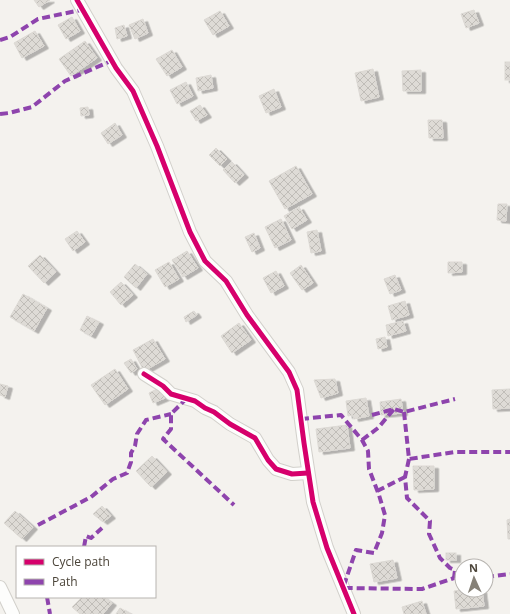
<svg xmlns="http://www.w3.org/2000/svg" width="510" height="614" font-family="'Open Sans',sans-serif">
<defs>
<pattern id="building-cross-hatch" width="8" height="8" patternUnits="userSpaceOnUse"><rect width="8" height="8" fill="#dedbd6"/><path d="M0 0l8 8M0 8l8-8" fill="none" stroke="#c0bdb8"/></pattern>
<filter id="shadow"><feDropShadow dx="4.5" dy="2.5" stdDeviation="0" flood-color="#0004"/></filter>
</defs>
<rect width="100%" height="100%" fill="#f4f2ee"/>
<g fill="url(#building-cross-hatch)" stroke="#dcd9d4" filter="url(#shadow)">
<polygon points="34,0 50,0 39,7"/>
<polygon points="474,10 479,23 466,28 461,14"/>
<polygon points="220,11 229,26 213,35 204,20"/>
<polygon points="72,17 80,31 66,39 58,25"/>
<polygon points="143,19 148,33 135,39 129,25"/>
<polygon points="124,25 127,36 117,39 115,28"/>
<polygon points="35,31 44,46 22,58 14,43"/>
<polygon points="85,41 97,58 71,76 59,59"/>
<polygon points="172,50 182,67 167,76 156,59"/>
<rect x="505" y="62" width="5" height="18"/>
<polygon points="373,69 379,97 361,101 355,73"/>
<polygon points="421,70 421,91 403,91 402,71"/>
<polygon points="211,75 213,88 198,91 196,78"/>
<polygon points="186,82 193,96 177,104 170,90"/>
<polygon points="274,89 281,107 266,113 259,96"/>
<polygon points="200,105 207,115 196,121 190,111"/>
<polygon points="88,107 89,115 81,116 80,108"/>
<polygon points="428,120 442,120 443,138 429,138"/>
<polygon points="115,123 122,135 108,144 101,133"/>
<polygon points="216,148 227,159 220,166 209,155"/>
<polygon points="232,162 244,175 235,183 223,170"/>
<polygon points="296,166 312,194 285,209 269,181"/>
<polygon points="498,204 507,204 506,221 497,220"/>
<polygon points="299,207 307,220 292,229 284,216"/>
<polygon points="281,219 291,240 275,248 265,227"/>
<polygon points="317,230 321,251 311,253 307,232"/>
<polygon points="77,231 85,242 73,251 65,239"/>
<polygon points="254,233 260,248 252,252 245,237"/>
<polygon points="187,251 198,268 183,277 172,260"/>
<polygon points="40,255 56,272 44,283 28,266"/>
<polygon points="169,262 179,279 165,287 155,270"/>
<polygon points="448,262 462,262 462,272 448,273"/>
<polygon points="135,264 147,274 136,288 124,277"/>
<polygon points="301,265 313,283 302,290 290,273"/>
<polygon points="276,271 284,286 271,293 263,278"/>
<polygon points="395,275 401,290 390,294 384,279"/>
<polygon points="121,282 133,295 121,305 110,292"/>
<polygon points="23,294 47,308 34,331 10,317"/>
<polygon points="405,301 409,315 392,320 388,306"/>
<polygon points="194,311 197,315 186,322 184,317"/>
<polygon points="87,316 99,322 91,336 80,330"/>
<polygon points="403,321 406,331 388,336 386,325"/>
<polygon points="239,323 251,340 232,353 221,336"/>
<polygon points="385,337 387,347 378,349 376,339"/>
<polygon points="153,339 165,359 144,371 133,350"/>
<polygon points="131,359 137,369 131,373 124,363"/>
<polygon points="115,369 128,389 105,405 91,385"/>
<polygon points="335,379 338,393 321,398 314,380"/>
<polygon points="0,384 8,386 5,397 0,395"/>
<polygon points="161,387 165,398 153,403 149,393"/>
<polygon points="510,389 510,408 493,409 492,390"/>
<polygon points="366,398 369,416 354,419 353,415 348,416 346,401"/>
<polygon points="401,399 403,413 381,415 380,402"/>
<polygon points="347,425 350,448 319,452 316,429"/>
<polygon points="152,456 167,472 151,487 136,471"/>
<polygon points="413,466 434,466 434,489 414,490"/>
<polygon points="102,506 111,516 103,522 93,514"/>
<polygon points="15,511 33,527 22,539 4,523"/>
<polygon points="510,519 510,539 508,539 507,520"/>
<rect x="446" y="553" width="10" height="7"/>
<polygon points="393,560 397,578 374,582 370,564"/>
<polygon points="462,590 482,590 484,606 456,609 454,591"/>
<polygon points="82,597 103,597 112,603 103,614 80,614 72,607"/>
<polygon points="422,601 426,614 404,614 402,607"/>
<polygon points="120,608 131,614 116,614"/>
</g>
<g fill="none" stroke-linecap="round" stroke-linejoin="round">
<g stroke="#d2d0cb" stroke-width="14">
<g id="minor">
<polyline points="77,0 116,68 133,91 157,146 190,232 205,261 226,281 247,315 289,372 297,390 304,443 313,502 327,548 354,614"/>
<polyline points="144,374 163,386 171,394 195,401 205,408 214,412 230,424 255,438 268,460 276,469 292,474 308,473"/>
<polyline points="0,587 13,614"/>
</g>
</g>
<use href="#minor" stroke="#fdfdfc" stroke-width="12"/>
<g stroke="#8e44ad" stroke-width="4" stroke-dasharray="8 4" stroke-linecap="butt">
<polyline points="0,40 10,37 38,19 81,10"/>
<polyline points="0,114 9,113 32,107 65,81 111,61"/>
<polyline points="187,398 171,414 171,429 163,439 234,505"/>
<polyline points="404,412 409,459 455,452 510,452"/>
<polyline points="372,415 394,409 404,412 455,399"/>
<polyline points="301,419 341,415 362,440 368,451 369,469 379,495 385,515 382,533 374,553 356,550 343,588 422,589 454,578"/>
<polyline points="362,440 378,428 394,409"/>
<polyline points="409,459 405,477 407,498 430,521 429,534 440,558 450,568 455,570 454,578 459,580 462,580"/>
<polyline points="377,491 405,477"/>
<polyline points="38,525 91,497 113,479 127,473 131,462 131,453 135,446 137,434 146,420 171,414"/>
<polyline points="84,547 86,536 91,538 102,528"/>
<polyline points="486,577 510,574"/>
<polyline points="47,597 50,614"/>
</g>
<g stroke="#fff" stroke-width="8">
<g id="cycleway">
<polyline points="77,0 116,68 133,91 157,146 190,232 205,261 226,281 247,315 289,372 297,390 304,443 313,502 327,548 354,614"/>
<polyline points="144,374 163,386 171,394 195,401 205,408 214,412 230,424 255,438 268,460 276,469 292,474 308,473"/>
</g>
</g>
<use href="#cycleway" stroke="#d6006c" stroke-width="5"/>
</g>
<rect x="16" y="546" width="140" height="52" fill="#ffffff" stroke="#b7b4b0"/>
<rect x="24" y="559" width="20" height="6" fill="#d6006c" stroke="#b7b4b0"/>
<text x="52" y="566" font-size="12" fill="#4b4439">Cycle path</text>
<rect x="24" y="579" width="20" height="6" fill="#8e44ad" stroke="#b7b4b0"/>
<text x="52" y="586" font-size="12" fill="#4b4439">Path</text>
<g transform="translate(474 578) rotate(357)"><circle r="19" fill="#ffffff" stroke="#b7b4b0"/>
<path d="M0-3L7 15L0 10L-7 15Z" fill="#868178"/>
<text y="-6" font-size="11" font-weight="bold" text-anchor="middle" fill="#4b4439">N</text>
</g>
</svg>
